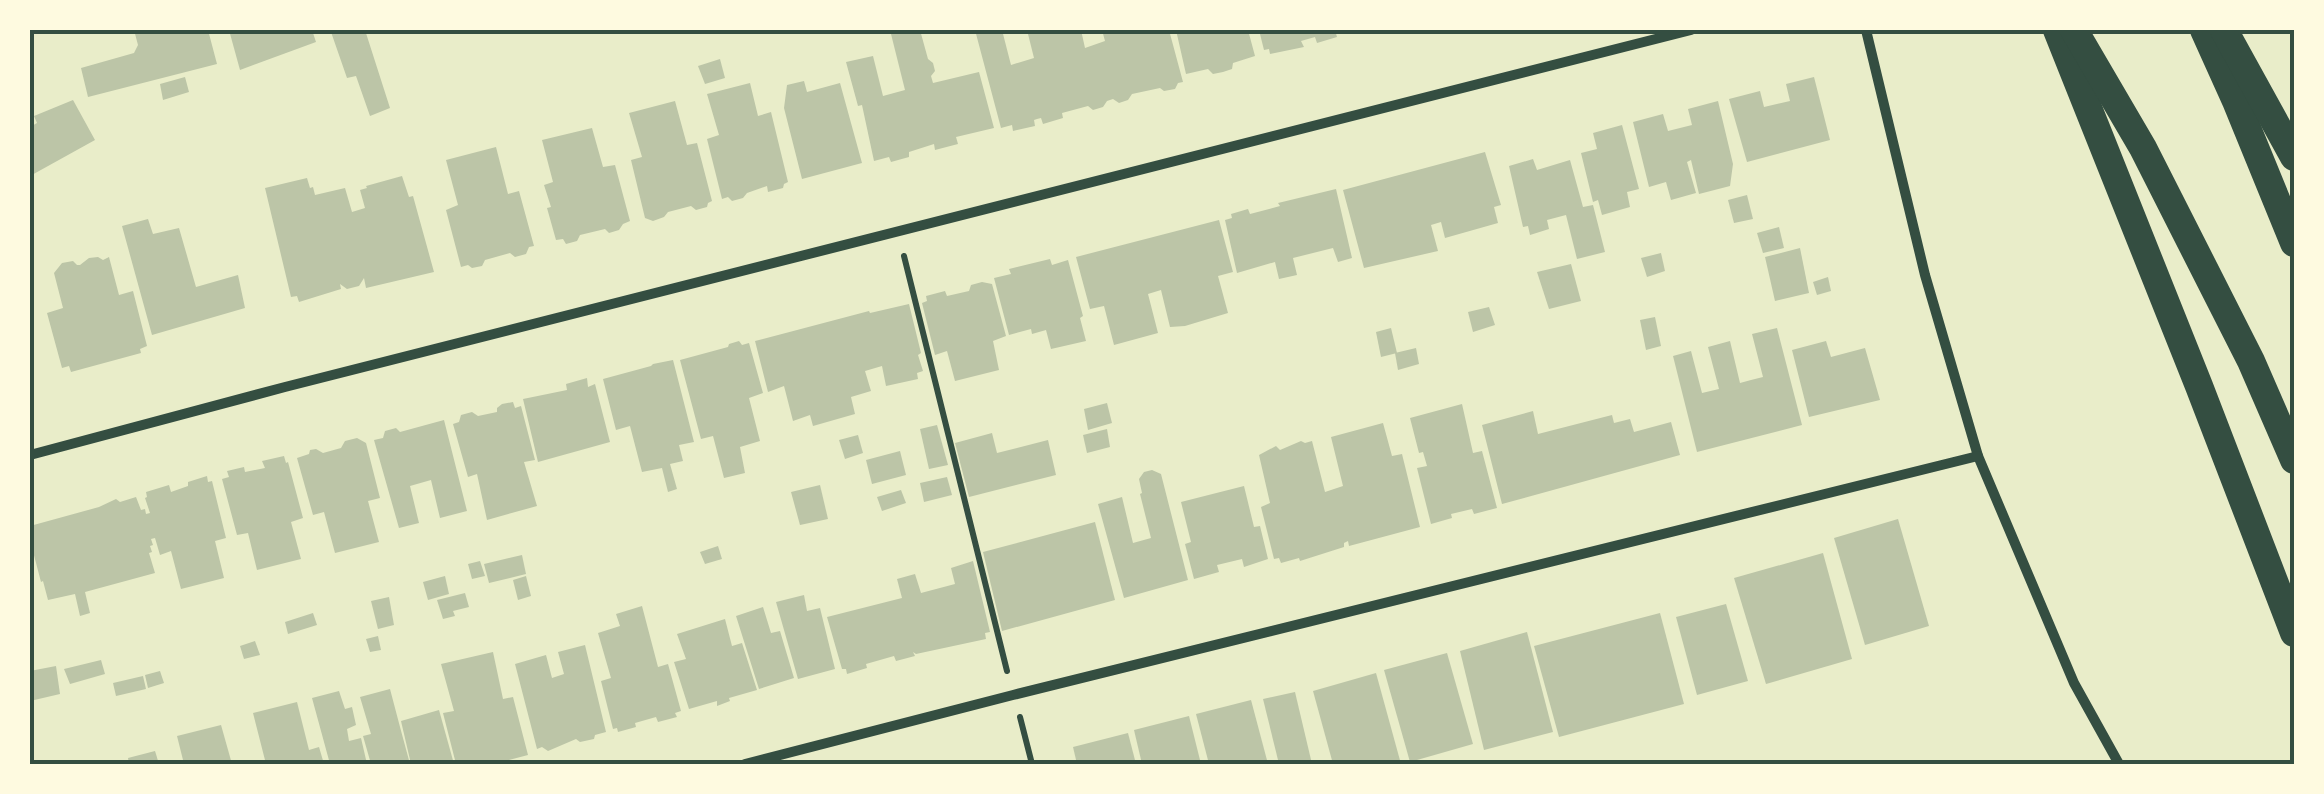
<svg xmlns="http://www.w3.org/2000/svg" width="2324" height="794" font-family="'Times New Roman',serif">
<rect width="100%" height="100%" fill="#e9edc9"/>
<g fill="#bcc5a7">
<polygon points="134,30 208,30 217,64 88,97 81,68 134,53 138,45"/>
<polygon points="229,30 312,30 316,42 240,70"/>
<polygon points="337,30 365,30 390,108 370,116 356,76 347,78 331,32"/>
<polygon points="890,30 920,30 928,59 933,63 935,71 931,76 933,83 979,72 994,128 956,137 958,144 935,150 934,144 909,152 909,157 891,162 889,157 874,161 862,105 858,106 846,62 873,56 883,96 905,90"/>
<polygon points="975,30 1002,30 1011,65 1034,58 1027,30 1081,30 1085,48 1105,41 1102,30 1169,30 1183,82 1178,83 1175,89 1164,91 1160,88 1132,94 1128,100 1119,103 1113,99 1107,101 1103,107 1093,110 1088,106 1062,113 1063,118 1043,124 1041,118 1037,119 1034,120 1035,126 1013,131 1012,125 1001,128"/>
<polygon points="1176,30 1248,30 1255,56 1233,63 1232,69 1223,72 1213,74 1208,69 1186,74"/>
<polygon points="1259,30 1335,30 1337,37 1317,43 1315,37 1301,41 1304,47 1270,54 1269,49 1264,50"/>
<polygon points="720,59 725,78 705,84 698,66"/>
<polygon points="185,77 189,92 163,100 160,84"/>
<polygon points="1814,77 1830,140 1747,162 1729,99 1760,91 1764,107 1790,101 1786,84"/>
<polygon points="804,81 807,92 840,83 862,163 802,179 784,108 787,85"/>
<polygon points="750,83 758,116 771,112 788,182 784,184 783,188 768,192 767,186 747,193 743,198 732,201 728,197 722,199 707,139 719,135 707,94"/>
<polygon points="73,100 95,140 30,176 30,127 37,123 34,116"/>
<polygon points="675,101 687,145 697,143 712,201 708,203 707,207 696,210 691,206 668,212 664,217 653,221 645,218 631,160 642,157 629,113"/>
<polygon points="1718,101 1733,164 1730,186 1699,194 1691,160 1687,162 1696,193 1671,200 1666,182 1649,187 1633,122 1663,114 1668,131 1692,125 1688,109"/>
<polygon points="1622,125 1639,189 1627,192 1630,207 1602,215 1598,200 1593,202 1581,153 1597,149 1593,133"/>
<polygon points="592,128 603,167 615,165 630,221 623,224 619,230 609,233 605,229 580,235 577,241 566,244 563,239 556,240 547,208 551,207 544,185 553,182 542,140"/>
<polygon points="496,147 508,194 519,191 534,246 529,247 526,254 515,257 510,253 485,260 482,266 472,268 468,265 461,267 446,210 458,205 446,160"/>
<polygon points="1485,152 1501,205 1494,207 1498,223 1445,238 1441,222 1431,225 1438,251 1364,268 1343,190"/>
<polygon points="1533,159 1537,170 1570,160 1583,207 1593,205 1605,252 1577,259 1566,215 1547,220 1549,229 1530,235 1528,226 1523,227 1509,166"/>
<polygon points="402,176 409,197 413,196 434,272 366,288 364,278 359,286 347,289 340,284 341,289 299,302 297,296 291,297 265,188 307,178 310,188 313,187 315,195 345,188 352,212 365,208 360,190 367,188 366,186"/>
<polygon points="1336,189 1352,258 1338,262 1333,248 1293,258 1297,275 1279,279 1275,262 1237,273 1225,220 1232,218 1231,214 1248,209 1250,214 1280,206 1278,203"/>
<polygon points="1747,195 1753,219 1734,223 1728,200"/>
<polygon points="148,219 153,234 179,228 196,287 238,275 245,308 152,335 122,226"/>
<polygon points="1219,220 1233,272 1218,276 1228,313 1185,326 1170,327 1161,290 1148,294 1158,333 1114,345 1104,306 1090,309 1076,257"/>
<polygon points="1779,227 1784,248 1763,253 1757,233"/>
<polygon points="1800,248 1809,293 1775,301 1765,257"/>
<polygon points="1661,253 1665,271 1647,277 1641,258"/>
<polygon points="98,257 103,260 109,257 119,295 133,291 147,346 140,349 141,353 71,372 69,366 62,368 47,313 63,308 54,273 62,263 73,261 77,265 80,265 89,258"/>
<polygon points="1050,259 1052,265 1068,260 1083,316 1080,318 1086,341 1051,349 1046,330 1032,334 1031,329 1009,335 994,278 1011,274 1009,269"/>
<polygon points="1571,264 1581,301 1549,309 1537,272"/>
<polygon points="1828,277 1831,291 1817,295 1813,282"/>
<polygon points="982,282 992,284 1006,336 993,341 999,370 955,381 947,351 935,355 922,303 927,301 926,296 945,291 947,296 969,291 971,285"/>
<polygon points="909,304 921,353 918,355 923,371 917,373 918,379 886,386 882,366 865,371 871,391 851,397 855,414 813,426 810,415 793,421 784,386 768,392 755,341 869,311 870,313"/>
<polygon points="1489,307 1495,325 1473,332 1468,312"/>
<polygon points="1655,317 1661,346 1646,350 1640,320"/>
<polygon points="1391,328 1397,353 1381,357 1376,332"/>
<polygon points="1777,328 1802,425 1697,452 1673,356 1691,351 1702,393 1719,389 1708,347 1730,341 1740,383 1751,380 1763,377 1752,334"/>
<polygon points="739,341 742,345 749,343 763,393 749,398 760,441 740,447 745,473 724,478 713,436 701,439 680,360 728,347 729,344"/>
<polygon points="1826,341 1831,357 1865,348 1880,400 1809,417 1792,350"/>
<polygon points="1416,348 1419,364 1398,370 1395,353"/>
<polygon points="673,360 694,442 679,445 683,461 670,464 677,489 668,492 662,468 642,472 630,426 616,430 603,379 651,366 653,364"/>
<polygon points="587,378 588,387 595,384 610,442 538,462 523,399 567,390 566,384"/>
<polygon points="513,402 515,408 521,406 535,460 524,462 537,506 487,520 477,474 468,477 453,424 459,422 461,415 472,412 478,416 497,412 497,408 502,404"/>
<polygon points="1107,403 1112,423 1088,430 1084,409"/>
<polygon points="1462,404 1473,453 1482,451 1497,508 1474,514 1472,509 1451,514 1452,518 1431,524 1417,468 1427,466 1423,452 1419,453 1410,418"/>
<polygon points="1533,411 1538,434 1612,415 1614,423 1630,419 1634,432 1671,422 1680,455 1502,504 1482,425"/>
<polygon points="444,420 467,511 440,518 431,480 410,486 419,523 399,528 374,440 383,438 385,431 396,428 400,432"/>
<polygon points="1383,423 1392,456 1402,454 1420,527 1349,546 1348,541 1344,543 1344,547 1300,561 1299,558 1281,563 1279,558 1274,559 1261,507 1270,503 1259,455 1276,446 1280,450 1301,441 1305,443 1312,441 1325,492 1343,486 1331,437"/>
<polygon points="937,425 948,465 929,469 920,429"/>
<polygon points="1107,429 1110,447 1087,453 1083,435"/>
<polygon points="992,433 997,453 1048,440 1056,475 969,497 955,443"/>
<polygon points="858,435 863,453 845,459 839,440"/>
<polygon points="357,438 366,443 380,498 368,501 379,542 335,553 324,512 313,515 297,458 309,454 310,450 316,449 323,453 341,448 345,441"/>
<polygon points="900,451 906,475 872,484 866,460"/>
<polygon points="284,456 286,463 288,462 303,518 291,522 301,559 257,570 248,533 237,535 222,479 229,477 227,471 244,467 245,472 265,468 262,461"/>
<polygon points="1152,470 1161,474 1188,580 1124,598 1098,504 1122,497 1133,543 1151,538 1140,494 1142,493 1139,479 1144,472"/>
<polygon points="207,476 208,482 212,481 226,538 215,541 224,578 181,589 171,551 160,555 155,538 151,539 153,545 150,546 152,552 149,553 155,573 85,592 90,613 80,616 75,594 48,600 43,581 41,582 30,540 30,526 99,507 116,499 120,502 136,497 141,510 145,509 146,514 150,513 145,498 147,497 146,492 169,485 171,492 188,486 188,482"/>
<polygon points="947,477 952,495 924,502 920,483"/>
<polygon points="820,485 828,519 800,525 791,492"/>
<polygon points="1244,486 1254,527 1260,526 1268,559 1244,567 1242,559 1217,565 1219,572 1194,579 1185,544 1191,542 1181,502"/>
<polygon points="901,490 906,503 882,511 877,497"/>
<polygon points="1898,519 1929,626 1865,645 1834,538"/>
<polygon points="1095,522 1115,600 1002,631 983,552"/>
<polygon points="718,546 722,559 705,564 700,552"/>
<polygon points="1823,553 1852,659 1766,684 1734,578"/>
<polygon points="522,555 526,574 489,583 484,564"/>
<polygon points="480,561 485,576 472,579 468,564"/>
<polygon points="973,561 990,632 985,633 986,639 916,654 913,652 915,656 896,661 894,656 866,664 867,668 847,674 846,669 842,669 827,617 902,598 897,579 915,574 921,593 955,584 951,568"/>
<polygon points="445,576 449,594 428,600 423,582"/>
<polygon points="526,576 531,596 518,600 513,580"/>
<polygon points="465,593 469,607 453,611 455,616 443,619 437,600"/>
<polygon points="804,595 807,611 820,608 835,669 798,679 776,602"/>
<polygon points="389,597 394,625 378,629 371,601"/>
<polygon points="1726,604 1748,681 1697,695 1676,617"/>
<polygon points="642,606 658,667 668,664 681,711 675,713 677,717 658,722 656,717 635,723 636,727 618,732 617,728 613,729 601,681 611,678 598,633 620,626 616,614"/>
<polygon points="763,607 771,633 780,631 794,678 759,689 736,616"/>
<polygon points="313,613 317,625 288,634 285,622"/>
<polygon points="1660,613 1684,704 1559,737 1534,646"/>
<polygon points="725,619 732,646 742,643 757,690 729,698 730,701 717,706 717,701 689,709 674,662 686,659 677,634"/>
<polygon points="1527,632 1553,732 1484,750 1460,651"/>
<polygon points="378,636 381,650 370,652 366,639"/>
<polygon points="255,641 260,655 244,659 240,646"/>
<polygon points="585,645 606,732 595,735 594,739 580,742 576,739 548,751 542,747 537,749 515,664 546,655 552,678 564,674 558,652"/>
<polygon points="493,652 503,699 513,697 528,755 493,764 456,764 443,713 454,711 441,664"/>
<polygon points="1447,653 1473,744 1410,762 1384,670"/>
<polygon points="101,660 105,674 70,684 64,669"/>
<polygon points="56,666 60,694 30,701 30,671"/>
<polygon points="160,671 164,683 148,688 145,675"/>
<polygon points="1376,673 1401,764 1333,764 1313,691"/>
<polygon points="143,676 146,689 116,696 113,683"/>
<polygon points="390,689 400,727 410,764 371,764 363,736 371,734 360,697"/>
<polygon points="339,691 345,709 352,707 356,725 347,729 349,741 361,738 367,764 330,764 312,698"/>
<polygon points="1295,692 1312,764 1279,764 1263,699"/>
<polygon points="1251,700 1268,764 1209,764 1196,714"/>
<polygon points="297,702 309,750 319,747 324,764 266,764 253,713"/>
<polygon points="439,710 454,764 411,764 401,721"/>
<polygon points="1189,716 1201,764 1142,764 1134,730"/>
<polygon points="221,725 232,764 184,764 177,736"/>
<polygon points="1128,733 1136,764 1077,764 1073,747"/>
<polygon points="155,751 159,764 129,764 128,758"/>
</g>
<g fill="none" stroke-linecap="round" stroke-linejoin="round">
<g stroke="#344e41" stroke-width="6">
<polyline points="904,256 1007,671"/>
<polyline points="1020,717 1032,764"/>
</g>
<g stroke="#344e41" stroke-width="10">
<polyline points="1866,30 1925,275 1978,456 2074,683 2119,764"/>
<polyline points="30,455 285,387 1691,30"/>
<polyline points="745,764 1013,695 1978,456"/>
</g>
<g stroke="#344e41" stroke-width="28">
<polyline points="2057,30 2199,386 2294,633"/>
<polyline points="2074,30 2143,148 2251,361 2294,460"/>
<polyline points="2204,30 2236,101 2294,243"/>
<polyline points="2224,30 2294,157"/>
</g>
</g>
<rect width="2324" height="794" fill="none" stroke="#fefae0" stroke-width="65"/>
<rect x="32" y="32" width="2260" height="730" fill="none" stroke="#344e41" stroke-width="4"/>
</svg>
